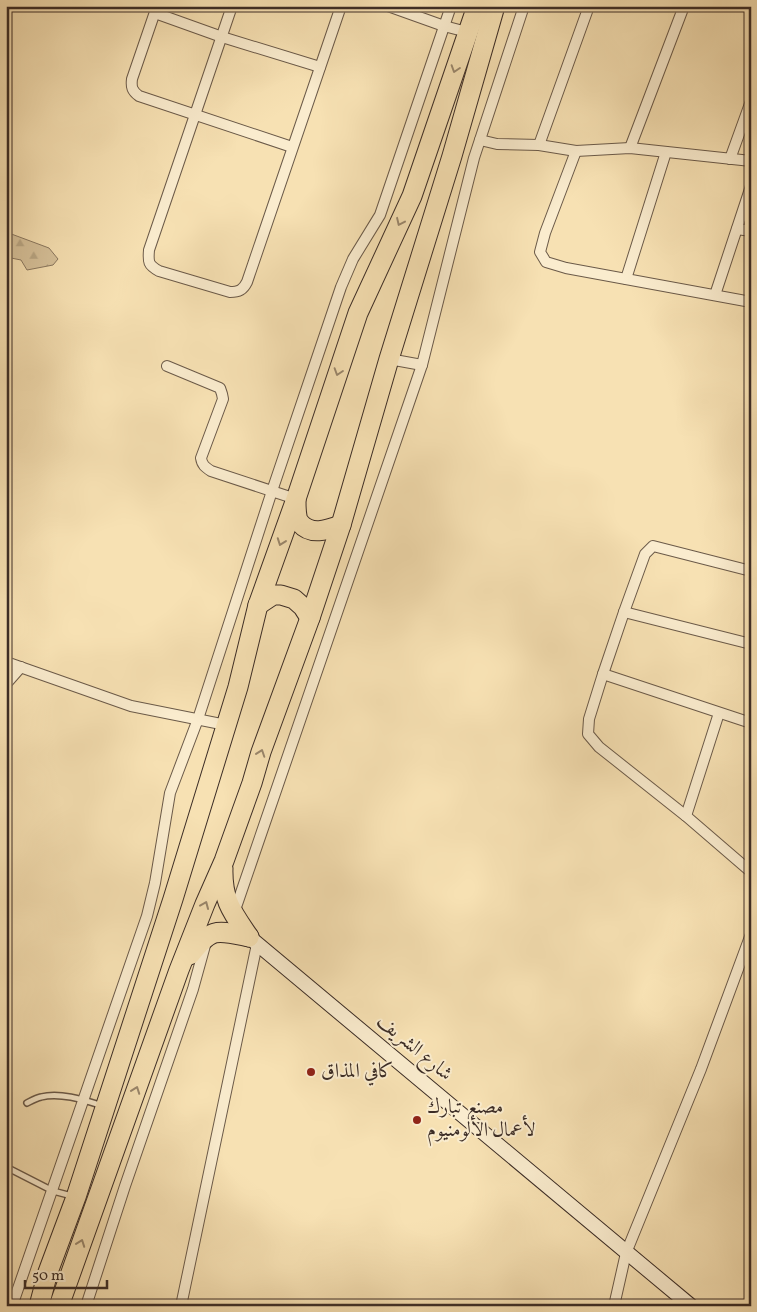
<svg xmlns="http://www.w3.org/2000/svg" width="757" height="1312" font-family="Vollkorn,Amiri,serif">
<defs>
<pattern id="forest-firs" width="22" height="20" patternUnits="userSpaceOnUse" patternTransform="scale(1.25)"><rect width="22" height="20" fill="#d7c29b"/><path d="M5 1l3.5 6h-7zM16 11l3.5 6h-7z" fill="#b9a785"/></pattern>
</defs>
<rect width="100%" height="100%" fill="#f7e1b3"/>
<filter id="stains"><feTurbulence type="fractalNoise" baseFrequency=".004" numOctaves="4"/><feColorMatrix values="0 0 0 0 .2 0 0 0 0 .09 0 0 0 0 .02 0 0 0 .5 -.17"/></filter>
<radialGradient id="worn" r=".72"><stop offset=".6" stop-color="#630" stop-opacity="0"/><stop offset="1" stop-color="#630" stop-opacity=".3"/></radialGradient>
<polygon fill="url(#forest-firs)" stroke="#8a7860" points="6,232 49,248 58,259 53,265 27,270 21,260 6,257"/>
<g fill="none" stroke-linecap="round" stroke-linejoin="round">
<g stroke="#6b5a49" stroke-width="8">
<g id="lane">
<path d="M27,1103C31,1101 36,1098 41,1097C60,1092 84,1100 103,1106"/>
<polyline points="6,1167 53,1191 72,1196"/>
</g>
</g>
<g stroke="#6b5a49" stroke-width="12">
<g id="street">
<path d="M157,6L132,79C131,87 132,91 139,96L292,147"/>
<path d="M232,6L149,250C148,262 148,265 159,271L230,292C239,292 243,290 247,282L341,6"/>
<polyline points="388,6 444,26 467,32"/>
<polyline points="155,13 222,37 320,67"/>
<polyline points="480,140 497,144 539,145 576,151 630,148 751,161"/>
<polyline points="539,145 589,6"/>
<polyline points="630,148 684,6"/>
<polyline points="576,151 545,233 540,252 546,262 566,268 751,302"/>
<polyline points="730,159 751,101"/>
<polyline points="737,229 751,231"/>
<polyline points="626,279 666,152"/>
<polyline points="715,295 751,186"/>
<polyline points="389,359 422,365"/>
<path d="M167,366L220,388L222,394L223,399L201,458C202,465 205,467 211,471L296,499"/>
<polyline points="751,571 653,546 645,554 624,612 603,674 589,719 588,734 599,747 686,816 751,872"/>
<polyline points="624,612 751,644"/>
<polyline points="6,662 131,706 226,725"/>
<polyline points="603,674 751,723"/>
<polyline points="6,684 21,667"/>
<polyline points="686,816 719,713"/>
<polyline points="234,913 422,365 474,158 524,6"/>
<polyline points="12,1306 147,916 155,883 170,793 198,719 272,491 341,287 353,259 380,215 451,6"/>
<polyline points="86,1306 125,1186 193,989 206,942"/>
<polyline points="181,1306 257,944"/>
<polyline points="614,1306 626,1253 701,1069 751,934"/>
</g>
</g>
<g stroke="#3c2d26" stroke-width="16">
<polyline id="secondary" points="249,937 691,1306"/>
</g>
<g stroke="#3c2d26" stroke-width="21">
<g id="highway">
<path d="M296,500C296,505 296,511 297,516C297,519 298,520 300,523C311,536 327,530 341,525"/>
<polyline points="258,605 273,595 281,595 294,599 303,607 310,618"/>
<path d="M223,868C222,900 232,912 249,937"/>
<path d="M190,955C212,927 216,930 249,937"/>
<polyline points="39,1306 48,1272 76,1197 173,899 238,687 258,605 296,499 358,313 412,196 477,6"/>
<polyline points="59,1306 179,970 205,904 224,861 252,783 261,752 310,618 341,525 389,359 452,156 495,6"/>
</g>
</g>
<use href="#lane" stroke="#faecce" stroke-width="5"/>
<use href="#street" stroke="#faecce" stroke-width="10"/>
<use href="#secondary" stroke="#faecce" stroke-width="14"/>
<use href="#highway" stroke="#f7e1b3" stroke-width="19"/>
</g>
<defs><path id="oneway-chevron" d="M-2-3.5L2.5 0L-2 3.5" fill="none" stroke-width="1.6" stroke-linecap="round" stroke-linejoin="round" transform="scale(1.25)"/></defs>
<g stroke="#9a876c">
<use href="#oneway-chevron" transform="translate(455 69) rotate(108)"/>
<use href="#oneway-chevron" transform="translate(400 222) rotate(115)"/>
<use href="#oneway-chevron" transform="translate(338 372) rotate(108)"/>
<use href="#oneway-chevron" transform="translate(281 542) rotate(110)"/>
<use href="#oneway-chevron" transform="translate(261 753) rotate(-71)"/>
<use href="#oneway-chevron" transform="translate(205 905) rotate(-67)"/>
<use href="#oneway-chevron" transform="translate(136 1090) rotate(-70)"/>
<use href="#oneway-chevron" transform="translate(81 1243) rotate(-70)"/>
</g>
<g fill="#8f2418" stroke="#faecce" stroke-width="2">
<circle cx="311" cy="1072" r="5"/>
<circle cx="417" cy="1120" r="5"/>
</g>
<g text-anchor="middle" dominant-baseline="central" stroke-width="4" stroke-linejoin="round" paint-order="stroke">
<g font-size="20" fill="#3c2d26" stroke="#faecce">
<text transform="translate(414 1048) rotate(40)">شارع الشريف</text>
</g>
<g font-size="20" fill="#3c2d26" stroke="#faecce" text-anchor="start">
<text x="321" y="1072">كافي المذاق</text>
<text x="427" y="1108">مصنع تبارك<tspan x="427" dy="23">لأعمال الألومنيوم</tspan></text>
</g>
</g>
<rect width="757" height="1312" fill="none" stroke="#f7e1b3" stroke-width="25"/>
<rect x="8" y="8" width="742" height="1297" fill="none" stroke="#3c2d26" stroke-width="2.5"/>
<rect x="12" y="12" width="732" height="1287" fill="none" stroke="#3c2d26"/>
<path d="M25 1280v8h82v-8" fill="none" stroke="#3c2d26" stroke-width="2.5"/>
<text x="32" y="1280" font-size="15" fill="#3c2d26" stroke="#faecce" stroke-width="4" paint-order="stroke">50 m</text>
<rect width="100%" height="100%" filter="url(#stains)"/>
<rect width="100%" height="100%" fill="url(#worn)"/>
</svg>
